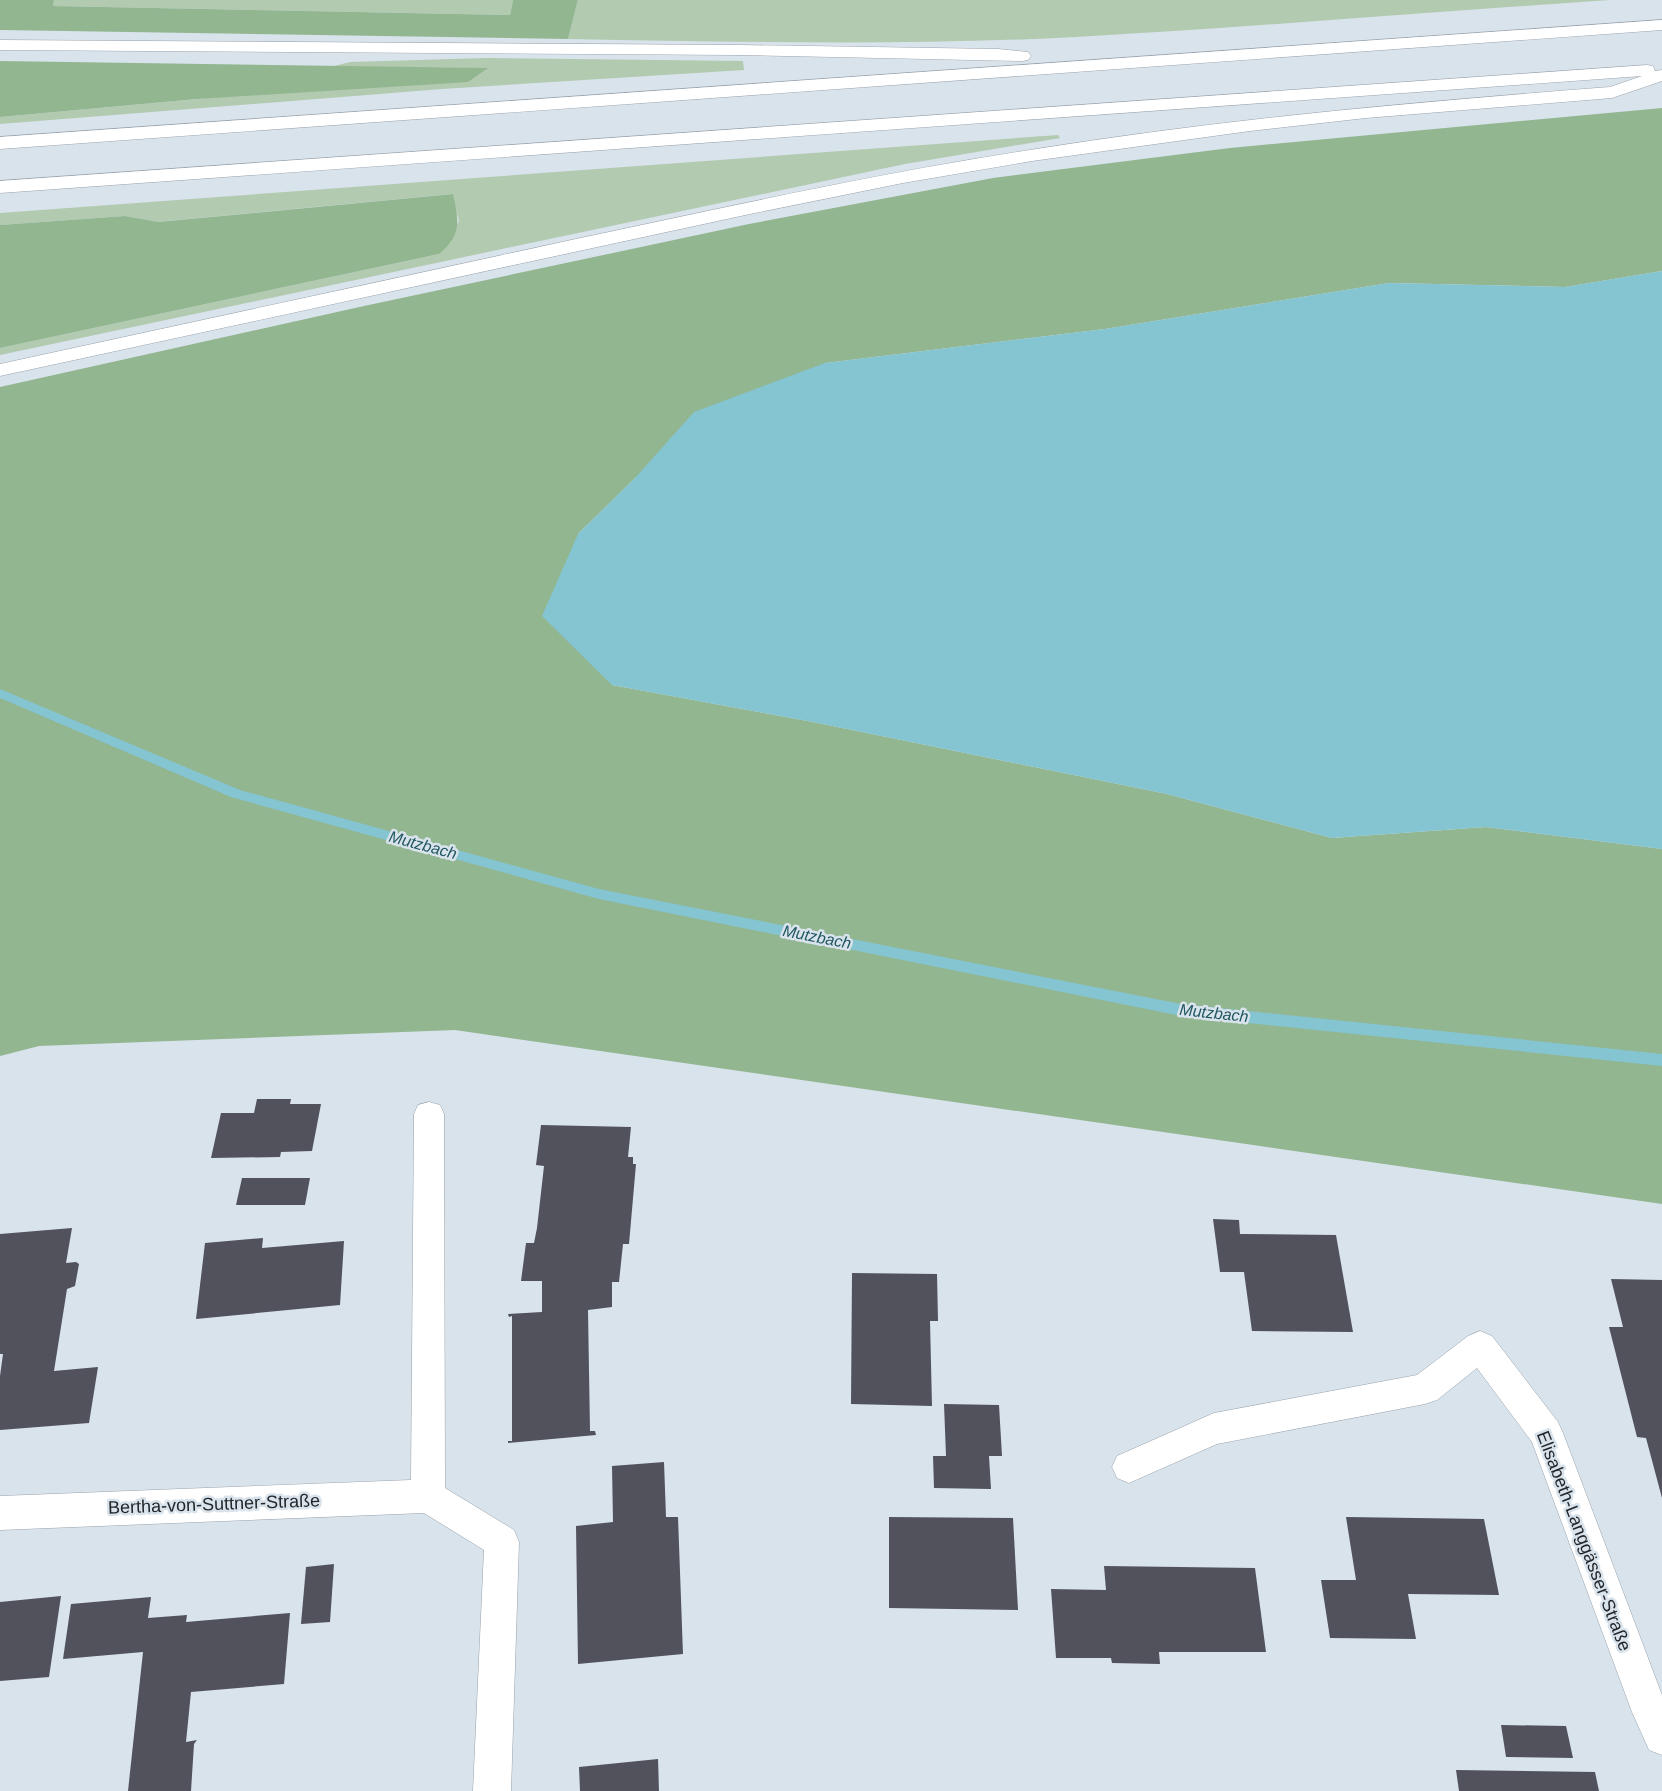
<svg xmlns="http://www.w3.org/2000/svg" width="1662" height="1791" font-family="Arial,sans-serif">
<rect width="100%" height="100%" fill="#d9e3ec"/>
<g fill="#b2cab0">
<polygon points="54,0 513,0 510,15 53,6"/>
<path d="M578,0H1610C1432,12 1254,27 1076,37C907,46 737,42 568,39Z"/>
<polygon points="487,58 743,61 744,70 442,89 0,124 0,117 197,99 487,68 330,67 350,62"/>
<polygon points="1058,135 1060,138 905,164 0,355 0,348 439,254 459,221 452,194 157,222 125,216 0,225 0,213"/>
</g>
<g fill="#92b690">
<polygon points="0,0 54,0 53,6 510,15 513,0 578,0 568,39 0,30"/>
<polygon points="0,61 488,68 468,82 197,99 0,117"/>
<polygon points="1662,108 1662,271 1565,287 1389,283 1105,329 825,363 635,478 578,534 612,685 813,722 1167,794 1332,838 1486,827 1662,849 1662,1204 455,1030 39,1046 0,1056 0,387 364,306 749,224 993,178 1230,148"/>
<path d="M453,194C459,221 462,235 439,254L0,348V225L125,216L158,222Z"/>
</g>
<polygon fill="#85c4d1" points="1662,271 1662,849 1486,827 1332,838 1167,794 813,722 612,685 542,616 578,534 635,478 694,412 825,363 1105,329 1389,283 1565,287"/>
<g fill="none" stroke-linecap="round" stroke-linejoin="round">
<polygon fill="#85c4d1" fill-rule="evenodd" points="0,689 240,790 599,889 1181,1004 1662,1054 1662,1066 1181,1016 599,899 231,797 0,698"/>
</g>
<g fill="#51525c">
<polygon points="257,1099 291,1099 290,1104 321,1104 312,1151 281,1152 280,1157 211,1158 221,1113 254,1113"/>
<polygon points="541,1125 631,1127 628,1157 633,1157 633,1164 636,1164 629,1244 623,1244 619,1282 612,1282 612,1307 588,1310 590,1431 595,1431 596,1435 508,1443 508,1441 512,1441 512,1316 509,1317 508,1314 542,1312 542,1281 521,1281 526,1243 534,1243 537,1228 544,1166 536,1165"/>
<polygon points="242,1178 310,1178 305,1205 236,1205"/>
<polygon points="1213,1219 1239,1220 1240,1234 1336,1235 1353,1332 1252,1331 1244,1272 1220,1272"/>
<polygon points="72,1228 66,1263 76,1262 79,1264 75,1286 67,1289 54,1371 98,1367 89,1423 0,1430 0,1376 3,1354 0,1354 0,1234"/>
<polygon points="263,1238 262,1248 344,1241 340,1305 196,1319 205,1243"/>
<polygon points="852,1273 937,1274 938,1321 930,1321 932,1406 851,1404"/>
<polygon points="1611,1279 1662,1280 1662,1498 1646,1438 1637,1437 1609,1327 1623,1327"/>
<polygon points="944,1404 999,1405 1002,1456 989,1456 991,1489 934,1488 933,1456 946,1456"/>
<polygon points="664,1462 666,1517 678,1517 683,1654 578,1664 576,1526 613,1522 612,1466"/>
<polygon points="889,1517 1013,1518 1018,1610 889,1608"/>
<polygon points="1346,1517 1484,1519 1499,1595 1408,1594 1416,1639 1330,1638 1321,1580 1356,1580"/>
<polygon points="334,1564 330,1622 301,1624 306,1567"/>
<polygon points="1104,1566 1255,1568 1266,1652 1159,1652 1160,1664 1112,1663 1111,1658 1056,1658 1051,1589 1106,1590"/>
<polygon points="61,1596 49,1677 0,1681 0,1602"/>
<polygon points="151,1597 148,1618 187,1615 186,1622 290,1613 284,1684 191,1692 186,1742 197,1740 194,1744 191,1791 128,1791 143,1652 63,1659 71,1604"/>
<polygon points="1501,1725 1566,1726 1573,1758 1506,1757"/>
<polygon points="658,1759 659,1791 580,1791 579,1767"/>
<polygon points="1456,1770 1595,1772 1599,1791 1459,1791"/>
</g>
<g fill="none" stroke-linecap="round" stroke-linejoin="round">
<g stroke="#99a2aa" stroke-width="1">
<g id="street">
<polygon points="429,1102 440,1105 444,1114 445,1488 514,1530 519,1542 511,1791 473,1791 484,1550 424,1513 0,1530 0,1496 411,1480 414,1114 418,1105"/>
<polygon points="1480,1331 1492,1336 1558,1422 1563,1433 1662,1695 1662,1755 1649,1750 1632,1712 1532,1442 1477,1368 1437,1400 1425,1404 1217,1444 1129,1483 1117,1478 1112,1467 1117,1456 1214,1413 1417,1375 1468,1336"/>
</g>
</g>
<g stroke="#99a2aa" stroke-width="1">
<g id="highway">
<polygon points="1662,20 1662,30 0,149 0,137"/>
<polygon points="0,40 739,45 998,49 1028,52 1031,56 1028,60 1022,61 739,55 0,50"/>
<path d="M1647,65L1653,66L1655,71L1662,70V81L1612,98L1366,118L1250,131L1032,161L903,183L750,214L0,376V364C187,323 375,283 562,242C718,209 873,174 1030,150C1223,119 1415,102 1610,87L1642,76L0,193V181Z"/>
</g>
</g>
<use href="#street" fill="#fff" fill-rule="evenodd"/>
<use href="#highway" fill="#fff" fill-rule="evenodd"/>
</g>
<g text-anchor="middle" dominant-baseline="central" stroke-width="5" stroke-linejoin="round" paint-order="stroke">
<g font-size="16" font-style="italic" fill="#215761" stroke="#d9e3ec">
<text transform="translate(423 845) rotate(15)">Mutzbach</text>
<text transform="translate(817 937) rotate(11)">Mutzbach</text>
<text transform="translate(1214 1013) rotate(6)">Mutzbach</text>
</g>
<g font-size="18" fill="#23272a" stroke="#d9e3ec">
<text transform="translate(214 1504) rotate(-2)">Bertha-von-Suttner-Straße</text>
<text transform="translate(1584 1541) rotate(69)">Elisabeth-Langgässer-Straße</text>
</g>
</g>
</svg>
